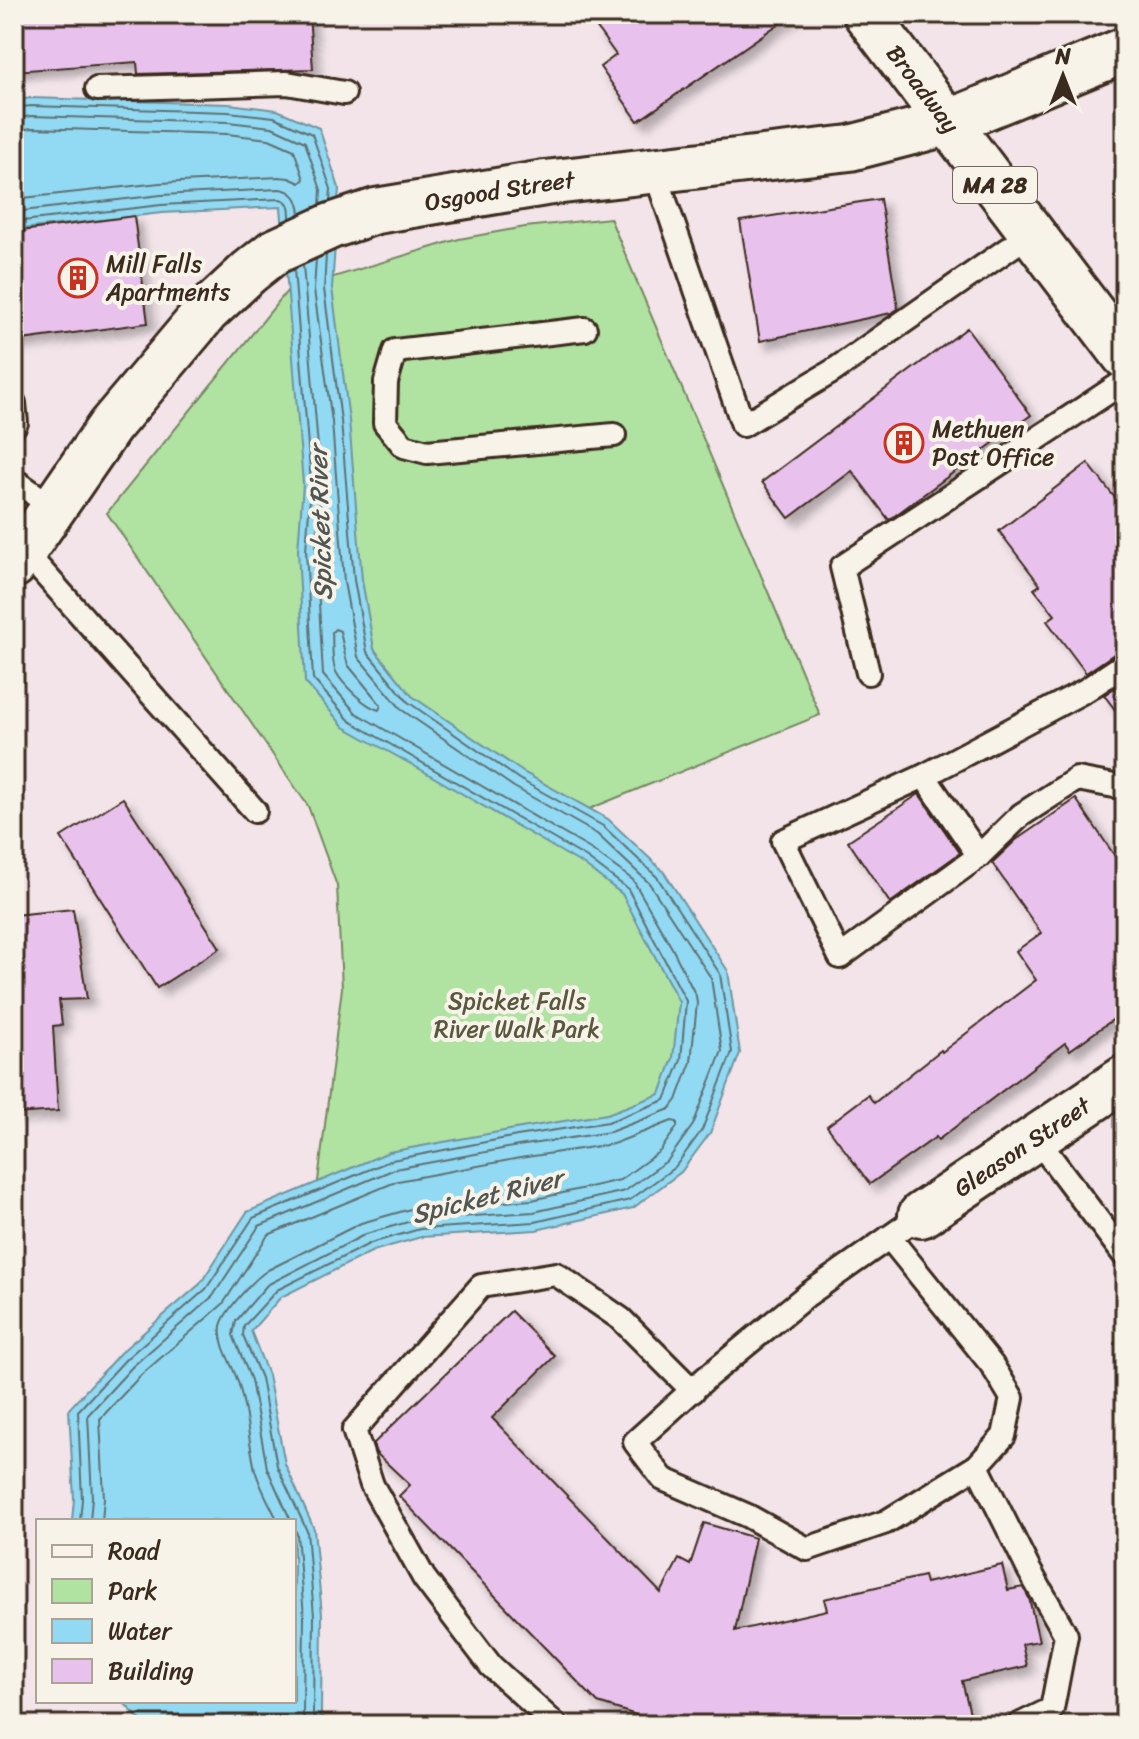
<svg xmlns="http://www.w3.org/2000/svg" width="1139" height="1739" font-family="Sriracha,sans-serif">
<defs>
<filter id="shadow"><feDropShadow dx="7" dy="7" stdDeviation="4" flood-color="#0004"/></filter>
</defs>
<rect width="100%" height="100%" fill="#f2e4e9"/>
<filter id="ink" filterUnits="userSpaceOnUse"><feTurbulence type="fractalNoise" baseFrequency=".0125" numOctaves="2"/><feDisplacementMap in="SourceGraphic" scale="16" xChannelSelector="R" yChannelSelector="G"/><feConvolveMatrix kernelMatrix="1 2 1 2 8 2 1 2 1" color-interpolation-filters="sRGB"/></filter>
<g filter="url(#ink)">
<polygon fill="#b0e2a2" stroke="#768660" stroke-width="2" points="610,218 820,715 567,818 704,975 680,1135 316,1197 342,988 337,886 308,806 107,513 287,291 459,239 525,227"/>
<polygon fill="#92daf3" stroke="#6f949e" stroke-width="2" points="30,98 229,104 277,110 319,128 339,188 332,288 349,420 362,580 374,649 412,696 523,772 608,819 663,871 728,971 740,1053 710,1133 681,1172 633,1208 536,1230 421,1237 373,1251 281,1297 251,1331 268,1375 285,1464 314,1529 322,1615 321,1714 324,1725 145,1725 122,1701 294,1701 294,1521 72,1521 74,1499 69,1409 120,1353 200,1284 247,1212 389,1152 515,1129 607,1114 660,1094 673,1058 679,1002 622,894 584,865 418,768 344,727 305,682 298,550 303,484 281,207 162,213 14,230 14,101"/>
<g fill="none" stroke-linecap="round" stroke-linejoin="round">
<g stroke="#5e7073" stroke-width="2">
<polyline points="14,108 31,106 228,112 274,117 312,134 331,189 330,201"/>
<polyline points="14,119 31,116 228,122 272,127 305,142 321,190 320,205"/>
<polyline points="14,131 32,128 227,134 269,139 294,150 304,179 300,183 289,178 279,177 160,183 14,199"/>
<path d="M14,212L161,195L280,189C294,191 299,200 300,214"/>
<path d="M14,222L161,205L280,199C290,201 290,209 290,218"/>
<path d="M335,629L340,631L345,655L348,665L381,705L379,710C366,707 343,685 336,672C331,662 333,644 332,632Z"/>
<polyline points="80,1521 82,1499 78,1411 126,1359 206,1289 253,1218 392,1160 517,1136 608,1122 665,1100 681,1060 686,1001 628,889 587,858 350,721 313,679 306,550 311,484 294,269"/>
<polyline points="90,1521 92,1498 88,1415 133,1366 213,1296 259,1226 395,1169 518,1146 610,1132 670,1109 677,1100 691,1062 697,1003 696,996 672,948 633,880 592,850 356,713 323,675 316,550 321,484 303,265"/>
<path d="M102,1521L104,1498L100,1419L141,1375L223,1304L268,1235L398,1181L520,1158L613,1144L672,1121L677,1122V1127L660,1151L620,1180L532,1200L414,1208L361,1223L268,1270C255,1278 224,1311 221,1326C218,1346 234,1366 239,1385C247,1412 249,1442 255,1470C260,1487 270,1505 278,1521"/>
<polyline points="291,1521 267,1468 251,1380 233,1335 236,1321 267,1285 366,1234 415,1220 534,1212 625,1191 668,1160 693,1125 722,1051 711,978 649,883 597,834 514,787 402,710 358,657 344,582 332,422 314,290 316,259"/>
<polyline points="294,1528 297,1534 304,1616 303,1713 305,1725"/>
<polyline points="316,1725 313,1714 314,1616 307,1531 277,1466 261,1378 243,1335 244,1326 277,1290 371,1243 420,1229 535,1222 630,1200 675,1167 702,1130 732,1052 720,974 657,877 603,826 519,779 408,702 367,652 354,580 341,421 324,289 326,255"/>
</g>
</g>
<g fill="#e8c2ec" stroke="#3b2a1e" stroke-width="2" filter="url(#shadow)">
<polygon points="14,14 309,14 313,69 138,74 137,62 14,71"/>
<polygon points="615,14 793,14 638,121 600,67 616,55 596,27"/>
<polygon points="880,199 898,309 891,313 760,341 740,221"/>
<polygon points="134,216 148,323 14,341 14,232"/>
<polygon points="967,328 1031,415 889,520 852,471 789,518 762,482"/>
<polygon points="1088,463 1125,511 1125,650 1117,652 1086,673 1047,621 1055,615 1034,589 1040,585 999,531"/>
<polygon points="1125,681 1125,723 1104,695"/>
<polygon points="919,794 960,853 890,903 848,841"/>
<polygon points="123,798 220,948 157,988 61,837"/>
<polygon points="1076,799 1125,871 1125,1011 1070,1050 1065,1043 938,1140 936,1137 870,1184 827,1126 868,1095 874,1103 941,1050 942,1052 1036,980 1016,951 1041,933 992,863 1016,840"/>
<polygon points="73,909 87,999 59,1000 62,1025 53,1026 58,1111 14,1114 14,915"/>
<polygon points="511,1311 555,1356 492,1418 661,1593 679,1559 690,1565 704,1523 755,1538 735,1631 827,1610 824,1599 924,1576 926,1583 1002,1565 1008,1590 1023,1587 1029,1598 1039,1641 1022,1644 1027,1666 962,1681 973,1725 668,1725 598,1703 399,1496 410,1485 376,1453 373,1444"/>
</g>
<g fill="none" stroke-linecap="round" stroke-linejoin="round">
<g stroke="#3b2a1e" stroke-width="28">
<g id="service">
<polyline points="97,89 287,83 344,93"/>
<polyline points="654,169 743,425 833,371 1031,233"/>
<polyline points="585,329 395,351 386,382 385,423 404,446 427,452 614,435"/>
<polyline points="14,403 16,423 14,426"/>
<polyline points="14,480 54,508"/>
<polyline points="24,551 255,811"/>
<polyline points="1125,664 1086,690 924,776 783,841 840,957 979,856 1021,815 1077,779 1125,788"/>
<polyline points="868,673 842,567 1125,381"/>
<polyline points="924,776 979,856"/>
<polyline points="1036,1138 1125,1256"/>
<polyline points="889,1237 992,1365 1012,1398 1004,1436 977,1466 886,1522 807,1549 748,1516 663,1479 635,1442 707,1377 807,1295 921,1215"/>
<polyline points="977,1466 1029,1570 1066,1635 1052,1709 1019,1725"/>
<polyline points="556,1725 491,1666 424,1578 372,1485 354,1430 481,1286 556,1274 621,1319 693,1391"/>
</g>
</g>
<g stroke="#3b2a1e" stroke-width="50">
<g id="minor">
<path id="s1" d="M921,1215L1125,1078"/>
</g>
</g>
<g stroke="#3b2a1e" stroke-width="50">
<g id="secondary">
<path id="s2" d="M14,565L110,426L206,312L249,272L274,252L331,226L376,211L545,183L850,148L947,123L1125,50"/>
</g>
</g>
<g stroke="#3b2a1e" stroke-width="50">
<g id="primary">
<path id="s3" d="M866,14L1125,356"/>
</g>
</g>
<use href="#service" stroke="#f7f3e8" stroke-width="22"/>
<use href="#minor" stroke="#f7f3e8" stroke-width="44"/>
<use href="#secondary" stroke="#f7f3e8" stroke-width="44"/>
<use href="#primary" stroke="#f7f3e8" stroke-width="44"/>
</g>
</g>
<defs>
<g id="building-ring" transform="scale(2)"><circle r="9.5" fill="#f7f3e8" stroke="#c8321e" stroke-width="1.5"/><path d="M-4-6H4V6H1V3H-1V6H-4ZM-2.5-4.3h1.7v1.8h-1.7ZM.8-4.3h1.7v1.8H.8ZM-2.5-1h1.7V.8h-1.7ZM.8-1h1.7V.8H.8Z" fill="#c8321e"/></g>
</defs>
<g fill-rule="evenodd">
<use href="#building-ring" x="78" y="278"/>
<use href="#building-ring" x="904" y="443"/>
</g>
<g text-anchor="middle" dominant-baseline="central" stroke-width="8" stroke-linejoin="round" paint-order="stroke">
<rect fill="#f7f3e8" stroke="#73665b" stroke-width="2" x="953" y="167" width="84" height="36" rx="6"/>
<g font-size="22" font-weight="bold" fill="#3b2a1e">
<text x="995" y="185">MA 28</text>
</g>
<g font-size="24" fill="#3b2a1e" stroke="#f7f3e8">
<text stroke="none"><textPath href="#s3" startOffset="94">Broadway</textPath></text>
<text stroke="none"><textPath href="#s2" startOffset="644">Osgood Street</textPath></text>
<text stroke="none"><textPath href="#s1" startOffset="122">Gleason Street</textPath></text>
</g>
<g font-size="24" fill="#3b2a1e" stroke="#f7f3e8" text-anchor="start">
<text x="106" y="264">Mill Falls<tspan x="106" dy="28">Apartments</tspan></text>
<text x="932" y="429">Methuen<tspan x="932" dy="28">Post Office</tspan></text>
</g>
<g font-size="24" fill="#58583f" stroke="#f7f3e8">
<text x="517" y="1001">Spicket Falls<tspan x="517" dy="28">River Walk Park</tspan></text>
</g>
<g font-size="26" font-style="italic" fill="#515653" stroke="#f7f3e8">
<text transform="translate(320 523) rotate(-92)">Spicket River</text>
<text transform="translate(487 1196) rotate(-14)">Spicket River</text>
</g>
</g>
<rect width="1139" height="1739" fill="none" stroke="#f7f3e8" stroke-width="48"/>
<rect x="24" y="24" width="1091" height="1691" fill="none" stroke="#3b2a1e" stroke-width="3" filter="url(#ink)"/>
<rect x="36" y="1519" width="260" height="184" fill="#f7f3e8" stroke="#aca397" stroke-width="2"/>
<rect x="52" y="1545" width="40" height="12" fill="#f7f3e8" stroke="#aca397" stroke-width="2"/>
<text x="108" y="1559" font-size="24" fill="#3b2a1e">Road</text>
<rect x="52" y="1579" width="40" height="24" fill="#b0e2a2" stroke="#aca397" stroke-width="2"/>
<text x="108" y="1599" font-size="24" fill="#3b2a1e">Park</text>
<rect x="52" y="1619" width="40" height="24" fill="#92daf3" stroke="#aca397" stroke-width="2"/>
<text x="108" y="1639" font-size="24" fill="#3b2a1e">Water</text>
<rect x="52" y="1659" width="40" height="24" fill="#e8c2ec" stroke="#aca397" stroke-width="2"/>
<text x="108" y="1679" font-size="24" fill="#3b2a1e">Building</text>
<g transform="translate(1063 76)" stroke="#f7f3e8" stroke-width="6" paint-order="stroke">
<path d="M0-6L14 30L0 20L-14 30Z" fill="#3b2a1e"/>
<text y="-12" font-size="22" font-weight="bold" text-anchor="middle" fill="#3b2a1e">N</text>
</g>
</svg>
